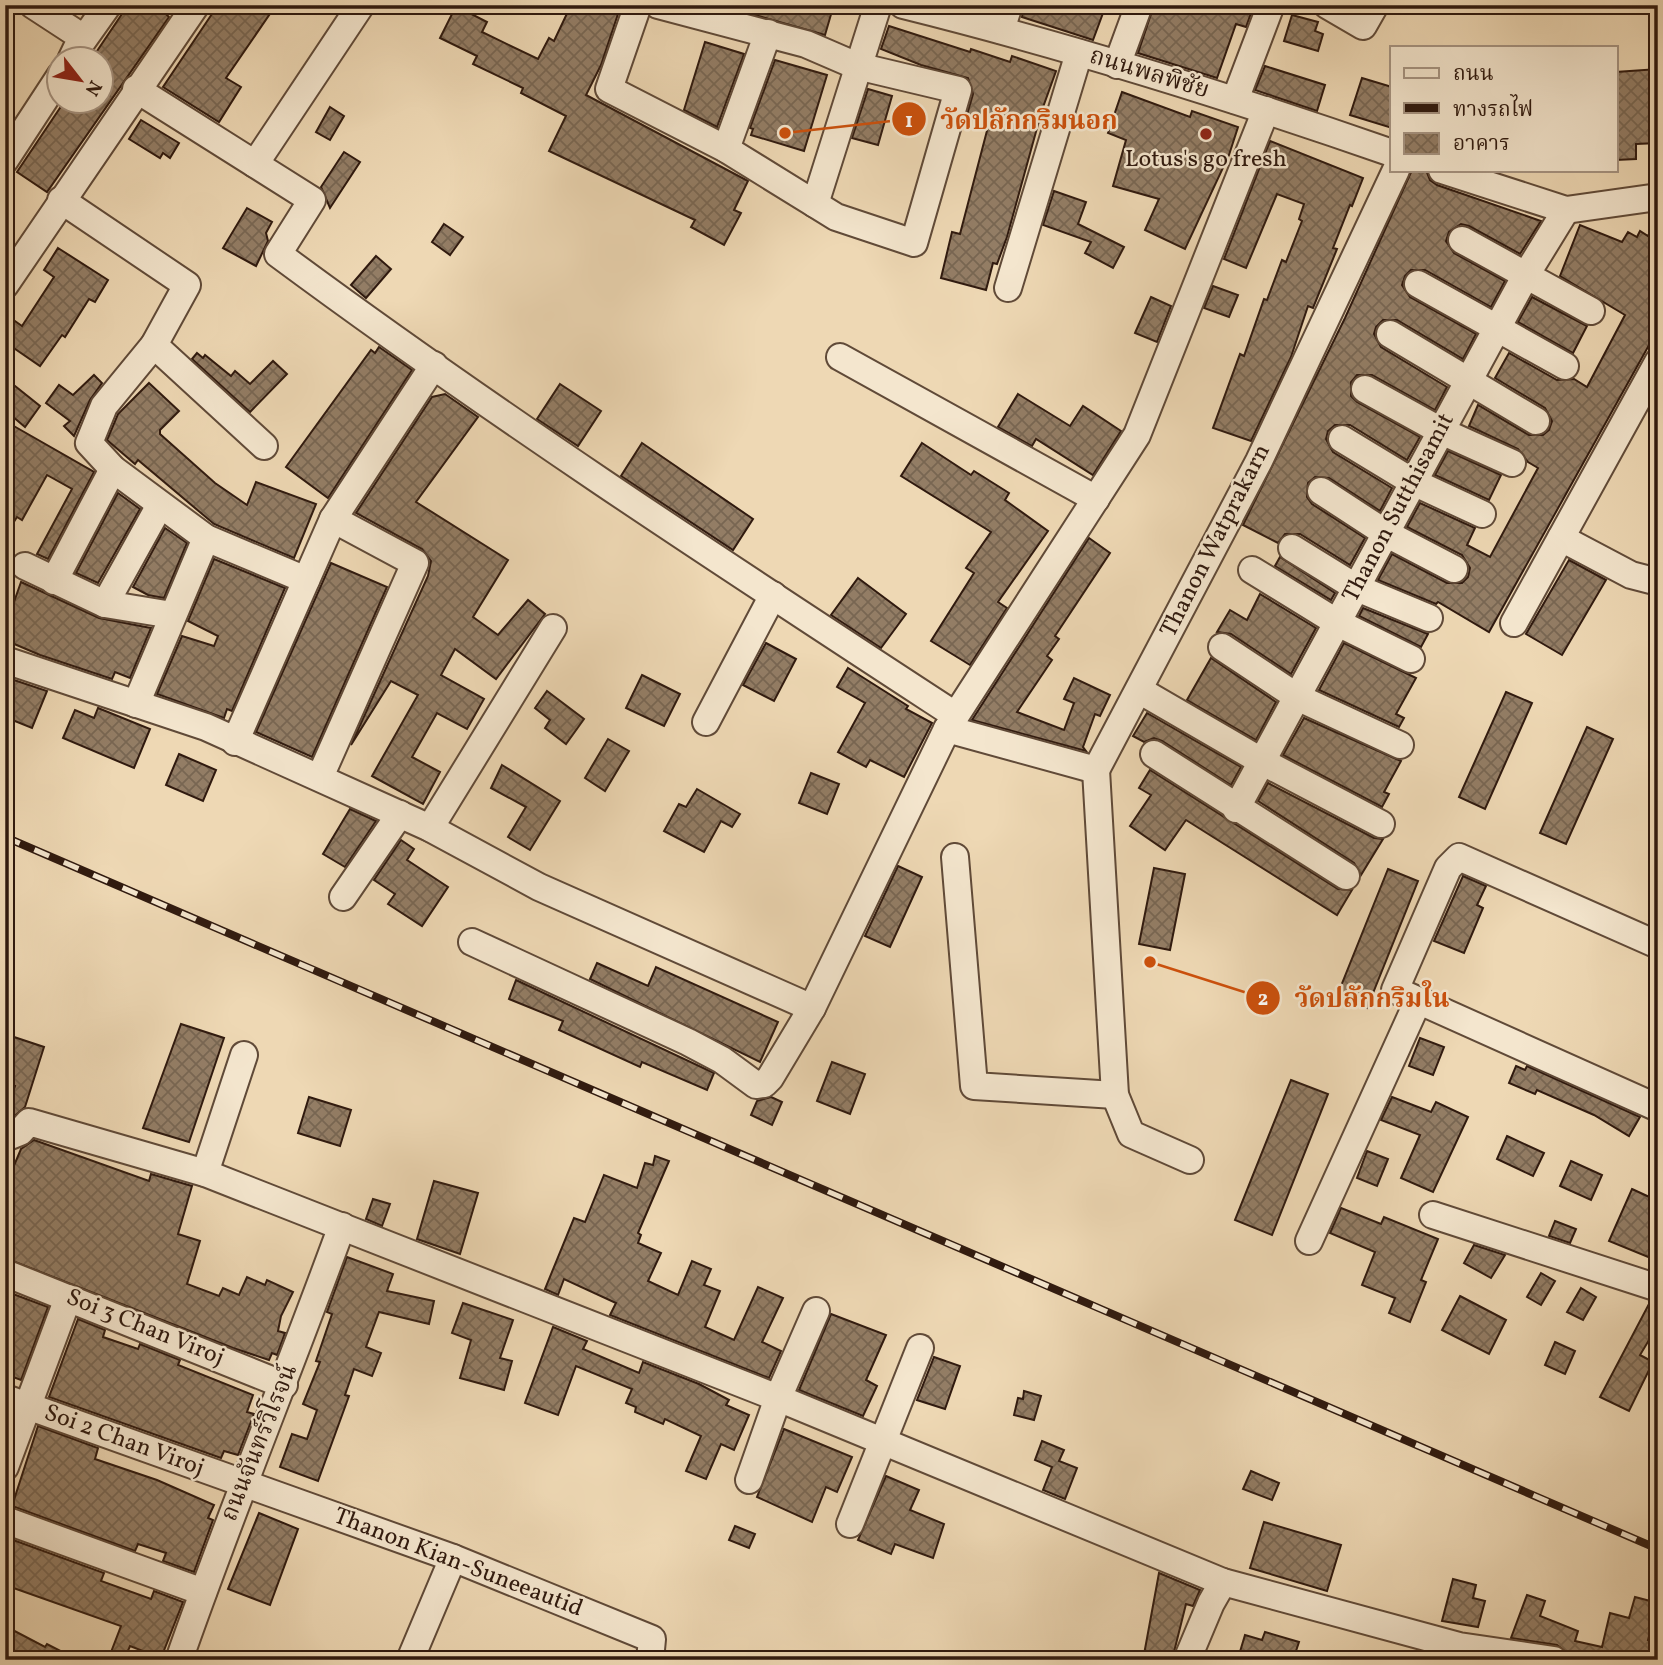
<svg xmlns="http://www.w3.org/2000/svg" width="1663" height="1665" font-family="Vollkorn,'Noto Serif Thai',serif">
<defs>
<pattern id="building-cross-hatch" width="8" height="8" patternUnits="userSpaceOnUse" patternTransform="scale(1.75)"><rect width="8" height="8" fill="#937d65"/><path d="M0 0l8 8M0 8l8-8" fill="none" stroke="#786652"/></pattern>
</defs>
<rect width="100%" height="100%" fill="#eed8b4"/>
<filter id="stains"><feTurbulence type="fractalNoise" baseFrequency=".00286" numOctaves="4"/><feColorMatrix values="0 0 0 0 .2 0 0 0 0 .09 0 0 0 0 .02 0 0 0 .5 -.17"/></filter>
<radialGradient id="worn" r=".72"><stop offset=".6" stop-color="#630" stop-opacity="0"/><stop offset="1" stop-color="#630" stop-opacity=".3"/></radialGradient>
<g fill="url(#building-cross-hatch)" stroke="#301a0f" stroke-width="2">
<polygon points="128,5 173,5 167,15 169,17 47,192 17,172 64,102 102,102 102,60 91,60"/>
<polygon points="218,5 276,5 226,78 241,87 219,122 163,87"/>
<polygon points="571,5 620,8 601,65 586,95 748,181 734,210 741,213 724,245 691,227 695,220 549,151 566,116 521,93 523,88 473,64 477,56 440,38 456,6 487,22 482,32 538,59 549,38 554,41"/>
<polygon points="735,5 813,5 832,11 825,35 734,9"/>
<polygon points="1024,5 1106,5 1093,40 1022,17"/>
<polygon points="1154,5 1254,5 1246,27 1236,24 1217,78 1138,53"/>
<polygon points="1292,15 1318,22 1315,31 1323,34 1318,51 1284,41"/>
<polygon points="889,26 970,52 971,49 1010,62 1012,56 1056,71 1042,110 1007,237 997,264 993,263 986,290 941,278 952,232 960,234 989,123 966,118 973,94 968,78 921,65 881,49"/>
<polygon points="705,42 744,54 717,127 684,110"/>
<polygon points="775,60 827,75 804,151 751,135 753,129 750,128"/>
<polygon points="1265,66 1325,85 1317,111 1255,90"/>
<polygon points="1658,69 1658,143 1636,144 1636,159 1616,160 1616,72"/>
<polygon points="1362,78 1392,87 1392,128 1350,115"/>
<polygon points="868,89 892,96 878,145 852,138"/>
<polygon points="1122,92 1190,117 1192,111 1238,127 1229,155 1185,249 1145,230 1159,199 1113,186 1126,140 1108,133"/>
<polygon points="330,107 344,116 330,140 316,132"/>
<polygon points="141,120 179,143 170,158 163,153 160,158 129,139"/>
<polygon points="1270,141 1363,178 1352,206 1350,205 1333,248 1337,249 1313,308 1308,306 1291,357 1251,441 1213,428 1240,354 1244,356 1264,299 1267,300 1282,260 1286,262 1302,221 1299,219 1304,204 1277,194 1246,268 1224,259"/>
<polygon points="344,152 360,162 330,208 321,187"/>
<polygon points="1412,170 1426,170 1430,180 1437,185 1541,221 1520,254 1469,226 1461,224 1449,232 1446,241 1454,253 1505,281 1491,307 1425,270 1411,270 1405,276 1402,285 1410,297 1476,334 1463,359 1397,320 1383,320 1376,327 1374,334 1381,347 1447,387 1435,410 1372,375 1357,375 1351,382 1351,396 1357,402 1420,437 1407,460 1350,425 1335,425 1328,431 1326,439 1333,452 1392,488 1380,511 1329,478 1315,477 1308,483 1307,497 1312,504 1365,538 1350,565 1300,534 1285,534 1278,543 1243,525 1345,318"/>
<polygon points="1054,191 1086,202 1078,224 1124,247 1113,268 1085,253 1091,242 1043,225"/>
<polygon points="247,208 272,222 266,233 268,241 256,266 223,248"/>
<polygon points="1658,219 1658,329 1489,632 1438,602 1436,604 1378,580 1392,554 1447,583 1462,583 1468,577 1470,568 1462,555 1407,527 1420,503 1475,528 1467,545 1490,557 1538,468 1528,462 1518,449 1469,426 1478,405 1529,435 1543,435 1549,430 1552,421 1545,408 1495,378 1509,353 1557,380 1574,379 1587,387 1625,315 1560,276 1580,225 1622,242 1628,232 1637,237 1640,231 1648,236"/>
<polygon points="444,224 463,237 450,255 432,242"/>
<polygon points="58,248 108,280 95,302 89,299 65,337 62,335 40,366 5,342 5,334 15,321 22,326 54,277 44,270"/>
<polygon points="376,256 391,269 366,298 351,285"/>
<polygon points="1213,286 1238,295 1229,317 1204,308"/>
<polygon points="1151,297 1171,306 1157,342 1135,333"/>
<polygon points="1532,297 1587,326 1573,353 1518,322"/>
<polygon points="379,347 412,370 328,498 286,467 371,350 375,353"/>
<polygon points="197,353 203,358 205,355 231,376 235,371 250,384 273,361 287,374 250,412 192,359"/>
<polygon points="94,375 102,383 90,400 74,436 64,426 70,421 46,403 59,385 73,395"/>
<polygon points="5,378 40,406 25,427 5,410"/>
<polygon points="149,383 179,411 160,430 160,434 215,483 247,505 256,482 316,504 294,558 214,524 138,460 135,464 107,440 118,414"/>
<polygon points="560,384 601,411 578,446 537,419"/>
<polygon points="445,394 478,417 416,502 508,560 473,617 498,635 528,600 545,614 496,679 455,649 441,675 484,699 467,729 437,713 412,757 440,772 423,804 372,776 418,695 391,681 351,745 428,576 431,561 422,549 356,513 432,397"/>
<polygon points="1018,394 1070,426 1083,406 1121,431 1093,475 1036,439 1032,446 998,427"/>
<polygon points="12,425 94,472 48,559 37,554 72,489 47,475 22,520 17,517 5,536 5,435"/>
<polygon points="642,443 753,519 733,550 621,476"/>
<polygon points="922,443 971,475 974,471 1009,493 1005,500 1048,531 998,602 1007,608 970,665 931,641 974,573 966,568 991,532 901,476"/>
<polygon points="1448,451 1501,475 1489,500 1435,475"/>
<polygon points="118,493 140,509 98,583 76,573"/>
<polygon points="165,528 187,543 164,598 148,595 133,587"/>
<polygon points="1089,538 1110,553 1055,636 1059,639 1047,656 1052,660 1017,712 1064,730 1074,703 1064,699 1074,678 1110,695 1100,716 1095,714 1083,747 1086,751 972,720"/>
<polygon points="1280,557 1335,593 1331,600 1275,566"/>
<polygon points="214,559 285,588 232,711 227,709 224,718 157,694 182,636 214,646 218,636 188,621"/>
<polygon points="1569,560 1606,580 1562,655 1526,634"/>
<polygon points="331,563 387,587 312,757 256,732"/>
<polygon points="858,578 906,614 881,648 831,615"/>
<polygon points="21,582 99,618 151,628 130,678 115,672 112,679 40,655 5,640 5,614 9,616"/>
<polygon points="1260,594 1316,628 1291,674 1231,634 1217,632 1230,610 1247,620"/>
<polygon points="1363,608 1428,634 1421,647 1359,616"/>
<polygon points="766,643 796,659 774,701 743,685"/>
<polygon points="1344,643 1416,678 1396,714 1404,718 1399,727 1319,690"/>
<polygon points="1211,658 1276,702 1256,740 1187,700"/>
<polygon points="848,668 908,706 906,709 932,723 904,777 870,760 866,767 838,752 865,703 837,687"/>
<polygon points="642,675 680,694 664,726 626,708"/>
<polygon points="5,677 47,691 32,728 5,717"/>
<polygon points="547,691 584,719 566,744 545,728 550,720 535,708"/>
<polygon points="1506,692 1532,703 1485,809 1459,797"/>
<polygon points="98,708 150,729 134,768 63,738 75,710 94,718"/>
<polygon points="1147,713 1241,767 1231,785 1162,741 1154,738 1144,742 1133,736"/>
<polygon points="1304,718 1401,761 1384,792 1389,794 1382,807 1283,755"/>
<polygon points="1587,727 1613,739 1566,844 1540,833"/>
<polygon points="608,739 629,751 605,791 585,778"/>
<polygon points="179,754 216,770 203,801 166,785"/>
<polygon points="502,765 560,801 530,850 508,837 526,807 491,788"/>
<polygon points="1150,770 1338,889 1352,890 1337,915 1186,820 1165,850 1130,826 1151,795 1139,788"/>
<polygon points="811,773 839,784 827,814 799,803"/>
<polygon points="1268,783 1374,838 1383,839 1361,875 1354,863 1258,801"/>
<polygon points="697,789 740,814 732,827 721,821 704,852 664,831 679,804 686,807"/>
<polygon points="350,809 376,821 345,867 323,854"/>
<polygon points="401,840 414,849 407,860 448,887 422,926 388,904 395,894 374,880"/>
<polygon points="898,866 922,877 890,947 865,936"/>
<polygon points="1154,868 1185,874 1170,950 1139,944"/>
<polygon points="1388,869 1418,881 1367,1008 1337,996"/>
<polygon points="1463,876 1486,886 1477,905 1483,908 1464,953 1434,941"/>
<polygon points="597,963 648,986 656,967 778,1022 760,1062 590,979"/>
<polygon points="516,980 714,1073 707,1090 642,1062 640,1067 559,1030 563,1021 509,999"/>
<polygon points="181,1024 224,1038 189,1142 143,1128"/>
<polygon points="5,1034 44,1047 25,1107 11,1119 5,1117 15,1086 5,1083"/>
<polygon points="1420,1038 1444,1047 1433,1075 1409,1066"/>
<polygon points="832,1062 865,1074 850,1114 817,1101"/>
<polygon points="1516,1066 1525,1070 1527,1066 1640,1117 1629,1136 1594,1115 1537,1090 1535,1094 1509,1083"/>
<polygon points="1291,1080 1328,1094 1272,1235 1235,1220"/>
<polygon points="309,1097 351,1110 340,1146 298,1133"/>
<polygon points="771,1097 782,1102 772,1125 751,1115 757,1101"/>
<polygon points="1392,1097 1431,1112 1436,1102 1468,1117 1433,1192 1401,1178 1420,1135 1381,1120"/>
<polygon points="1507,1136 1544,1153 1533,1176 1497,1159"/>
<polygon points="34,1140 149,1181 151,1174 192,1186 178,1234 200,1241 187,1284 219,1296 223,1288 239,1295 247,1277 265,1285 267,1280 293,1292 281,1316 278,1331 285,1333 277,1355 272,1353 269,1360 233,1348 5,1258 5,1165 13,1168 21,1149"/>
<polygon points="1367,1151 1388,1159 1377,1186 1357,1178"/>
<polygon points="655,1156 669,1161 638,1233 641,1235 638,1243 661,1253 648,1281 678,1295 692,1261 711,1269 704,1285 720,1291 705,1327 734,1340 758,1287 783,1298 762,1342 781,1351 769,1378 610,1315 616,1303 564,1279 558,1295 545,1289 574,1218 585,1222 604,1175 637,1188 645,1163 653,1165"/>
<polygon points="1571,1161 1602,1175 1591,1200 1560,1186"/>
<polygon points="434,1181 478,1193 460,1254 417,1239"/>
<polygon points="1632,1189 1658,1201 1658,1261 1609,1241"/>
<polygon points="373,1199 390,1204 382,1226 366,1219"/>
<polygon points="1341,1208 1381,1224 1384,1217 1438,1239 1421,1280 1426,1282 1410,1322 1389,1313 1395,1298 1362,1285 1375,1252 1330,1233"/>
<polygon points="1555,1221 1576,1229 1570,1243 1549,1236"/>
<polygon points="1474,1245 1505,1255 1491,1278 1464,1263"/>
<polygon points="347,1257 393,1274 387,1291 434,1301 429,1324 379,1312 366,1347 381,1353 372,1376 354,1369 345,1395 349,1396 318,1481 280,1467 292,1434 307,1439 317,1410 303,1404 320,1362 316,1361 332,1314 327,1312"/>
<polygon points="1541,1273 1555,1281 1541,1305 1527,1297"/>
<polygon points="1581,1288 1596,1297 1583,1320 1567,1312"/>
<polygon points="5,1291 48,1307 21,1380 5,1374"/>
<polygon points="1460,1296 1506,1320 1489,1354 1442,1330"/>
<polygon points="1650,1302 1658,1303 1658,1325 1640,1355 1653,1362 1629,1411 1600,1397"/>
<polygon points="463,1303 513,1320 500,1358 512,1361 504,1390 460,1378 471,1340 452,1333"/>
<polygon points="831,1314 886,1335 866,1380 877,1386 863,1416 799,1390"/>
<polygon points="78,1319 105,1330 103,1337 138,1349 140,1344 180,1360 178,1365 253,1395 247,1412 254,1414 238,1455 224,1451 221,1458 49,1397"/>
<polygon points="553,1327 587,1341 583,1349 639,1373 643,1362 699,1384 729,1400 726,1405 749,1415 734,1450 721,1444 706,1479 686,1471 701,1436 665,1419 663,1424 635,1412 636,1407 626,1403 632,1389 576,1366 558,1415 525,1403"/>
<polygon points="1555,1342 1575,1351 1565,1374 1545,1365"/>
<polygon points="934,1357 960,1366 945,1409 917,1400"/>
<polygon points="1024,1391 1041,1396 1034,1420 1014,1415 1018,1398 1023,1399"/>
<polygon points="38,1426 98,1448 95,1459 157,1480 214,1505 208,1518 213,1520 194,1572 163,1561 166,1553 138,1544 135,1551 12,1506"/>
<polygon points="784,1429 852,1457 837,1492 826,1487 812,1522 757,1497"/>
<polygon points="1042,1441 1064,1450 1059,1461 1077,1468 1065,1499 1043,1490 1052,1467 1035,1460"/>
<polygon points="1251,1471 1279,1483 1272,1500 1243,1489"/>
<polygon points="886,1476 919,1490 910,1510 944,1524 933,1558 895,1544 891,1554 858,1540"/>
<polygon points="259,1513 298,1529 270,1605 228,1589"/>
<polygon points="1264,1522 1341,1545 1327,1591 1250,1568"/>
<polygon points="735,1526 755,1534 749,1548 729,1540"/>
<polygon points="5,1537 104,1573 101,1581 151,1599 154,1591 183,1602 161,1658 130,1646 124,1660 108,1660 121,1626 5,1585"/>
<polygon points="1159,1573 1200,1590 1193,1606 1186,1604 1172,1660 1143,1660"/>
<polygon points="1453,1579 1476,1585 1473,1598 1485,1601 1478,1627 1442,1621"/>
<polygon points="1527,1595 1545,1601 1540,1616 1578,1631 1575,1641 1602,1647 1610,1613 1629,1618 1635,1597 1658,1603 1648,1640 1658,1643 1658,1660 1589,1660 1568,1654 1557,1645 1511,1638"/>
<polygon points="5,1626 45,1647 47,1644 78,1660 5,1660"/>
<polygon points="1265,1632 1299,1642 1293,1660 1245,1660 1246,1657 1239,1655 1245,1635 1262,1640"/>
</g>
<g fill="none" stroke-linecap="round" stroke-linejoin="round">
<g stroke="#604a38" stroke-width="30">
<g id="minor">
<polyline points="33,5 82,37 71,60"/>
<polyline points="638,5 609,89 726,149 815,204 878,5"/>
<polyline points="658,5 806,44 857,66 958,90 914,243 836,217 815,204"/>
<path d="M903,5C1068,46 1231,97 1392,153"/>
<polyline points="1327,5 1363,26 1375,5"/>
<polyline points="1001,30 1009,5"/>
<polyline points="81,43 108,5"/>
<polyline points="1117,65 1139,5"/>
<path d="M136,89L312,200L278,254C498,417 727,566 955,715"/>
<polyline points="1235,100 1271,5"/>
<polyline points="726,149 768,33"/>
<polyline points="5,160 60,76"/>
<polyline points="255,164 361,5"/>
<polyline points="1442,170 1566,210 1658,197"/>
<polyline points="61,200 187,285 154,345 104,406 89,443 113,469 206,538 306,580"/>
<polyline points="1462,240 1591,311"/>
<polyline points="1418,284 1565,366"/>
<polyline points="5,285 196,5"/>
<polyline points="1008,288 1079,53"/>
<polyline points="1390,334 1536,421"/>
<polyline points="154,345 264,446"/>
<polyline points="840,357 1096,499"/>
<polyline points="1365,389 1441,431 1512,463"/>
<polyline points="1342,439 1413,482 1482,514"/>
<polyline points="1321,491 1387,534 1454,569"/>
<polyline points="1561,538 1631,575 1658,582"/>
<polyline points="1292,548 1357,588 1429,618"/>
<polyline points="25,566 105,604 172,615"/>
<polyline points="1252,570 1338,623 1411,659"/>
<polyline points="54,581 113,469"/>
<polyline points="105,604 160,505"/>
<polyline points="1514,623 1658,362"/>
<polyline points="1222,647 1299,698 1400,745"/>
<polyline points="5,660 206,727 430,828 539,887 812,1008"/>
<polyline points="1139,690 1263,762 1381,824"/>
<polyline points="136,704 206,538"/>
<polyline points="706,722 773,595"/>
<polyline points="947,729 1096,770 1259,461 1396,170"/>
<polyline points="235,742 333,519 434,365"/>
<polyline points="1154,754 1346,876"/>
<polyline points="1096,770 1115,1095 1131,1134 1190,1160"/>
<polyline points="320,777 415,563 333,519"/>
<polyline points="1236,809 1526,275 1566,210"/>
<polyline points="430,828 553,628"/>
<polyline points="955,857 974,1086 1115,1095"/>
<polyline points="343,897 400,814"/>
<polyline points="472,942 688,1042 722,1060 756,1085 764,1084 770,1078 812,1008 947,729 1137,435 1266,110"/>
<polyline points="1658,945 1459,857 1448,868 1395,990 1658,1108"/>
<polyline points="5,1138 20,1132 29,1122 205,1173 778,1398 1223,1582 1459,1646 1554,1660"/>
<polyline points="205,1173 244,1055"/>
<polyline points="1433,1215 1658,1288"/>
<polyline points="1309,1241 1418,1001"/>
<polyline points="5,1273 284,1385"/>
<polyline points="5,1398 453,1558 652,1639 650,1660"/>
<polyline points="5,1467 68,1298"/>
<polyline points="749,1480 778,1398 816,1311"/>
<polyline points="5,1520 203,1592"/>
<polyline points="850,1524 920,1348"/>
<path d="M179,1660C230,1514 289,1371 342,1226"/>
<polyline points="410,1660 453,1558"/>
<polyline points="1187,1660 1211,1603 1223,1582"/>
</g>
</g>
<use href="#minor" stroke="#f4e6ce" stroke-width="26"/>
<g stroke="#301a0f" stroke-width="8">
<polyline id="rail" points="5,837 1658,1549"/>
</g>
<use href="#rail" stroke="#f4e6ce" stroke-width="5" stroke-dasharray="16" stroke-linecap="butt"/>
</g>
<circle fill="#8f2418" stroke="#f4e6ce" stroke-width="2.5" cx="1206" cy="134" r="7"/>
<g text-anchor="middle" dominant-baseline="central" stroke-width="5" stroke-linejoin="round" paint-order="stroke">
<g font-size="24" fill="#301a0f" stroke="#f4e6ce">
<text transform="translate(1149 74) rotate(17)">ถนนพลพิชัย</text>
<text transform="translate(1399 508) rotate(-62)">Thanon Sutthisamit</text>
<text transform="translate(1216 541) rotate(-63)">Thanon Watprakarn</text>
<text transform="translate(145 1328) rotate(22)">Soi 3 Chan Viroj</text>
<text transform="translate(124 1441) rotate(20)">Soi 2 Chan Viroj</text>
<text transform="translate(260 1443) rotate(-68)">ถนนจันทร์วิโรจน์</text>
<text transform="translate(458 1563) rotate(21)">Thanon Kian-Suneeautid</text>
</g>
<g font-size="24" fill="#301a0f" stroke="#f4e6ce">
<text x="1206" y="160">Lotus's go fresh</text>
</g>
</g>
<path fill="none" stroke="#cc500c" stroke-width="2.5" d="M785 133L909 119M1150 962L1263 998"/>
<g fill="#cc500c" stroke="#f4e6ce" stroke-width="2.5">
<circle cx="785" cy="133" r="7"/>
<circle cx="1150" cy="962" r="7"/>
<circle cx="909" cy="119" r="18"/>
<circle cx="1263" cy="998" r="18"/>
</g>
<g font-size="21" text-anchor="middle" font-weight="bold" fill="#fff">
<text x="909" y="127">1</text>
<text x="1263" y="1005">2</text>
</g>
<g font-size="26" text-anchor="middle" font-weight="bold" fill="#cc500c" stroke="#f4e6ce" stroke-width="5" stroke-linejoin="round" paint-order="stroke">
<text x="1029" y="129">วัดปลักกริมนอก</text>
<text x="1372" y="1007">วัดปลักกริมใน</text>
</g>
<rect width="1663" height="1665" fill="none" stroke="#eed8b4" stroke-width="28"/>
<rect x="7" y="7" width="1649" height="1651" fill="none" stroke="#301a0f" stroke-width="3.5"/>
<rect x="14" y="14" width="1635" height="1637" fill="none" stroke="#301a0f" stroke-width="2"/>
<rect x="1390" y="46" width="228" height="126" fill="#f4e6ce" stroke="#a69482" stroke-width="2"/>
<rect x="1404" y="68" width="35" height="10" fill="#f4e6ce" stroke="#a69482" stroke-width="2"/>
<text x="1453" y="80" font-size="21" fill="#301a0f">ถนน</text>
<rect x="1404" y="103" width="35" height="10" fill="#301a0f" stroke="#a69482" stroke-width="2"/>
<text x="1453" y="116" font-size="21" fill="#301a0f">ทางรถไฟ</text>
<rect x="1404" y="133" width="35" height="21" fill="url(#building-cross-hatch)" stroke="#a69482" stroke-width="2"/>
<text x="1453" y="150" font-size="21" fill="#301a0f">อาคาร</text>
<g transform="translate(80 80) rotate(121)"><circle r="33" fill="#f4e6ce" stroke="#a69482" stroke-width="2"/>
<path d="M0-5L12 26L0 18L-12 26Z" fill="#8f2418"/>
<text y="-10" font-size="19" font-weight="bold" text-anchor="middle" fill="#301a0f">N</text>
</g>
<rect width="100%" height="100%" filter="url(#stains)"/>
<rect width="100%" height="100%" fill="url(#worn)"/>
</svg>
